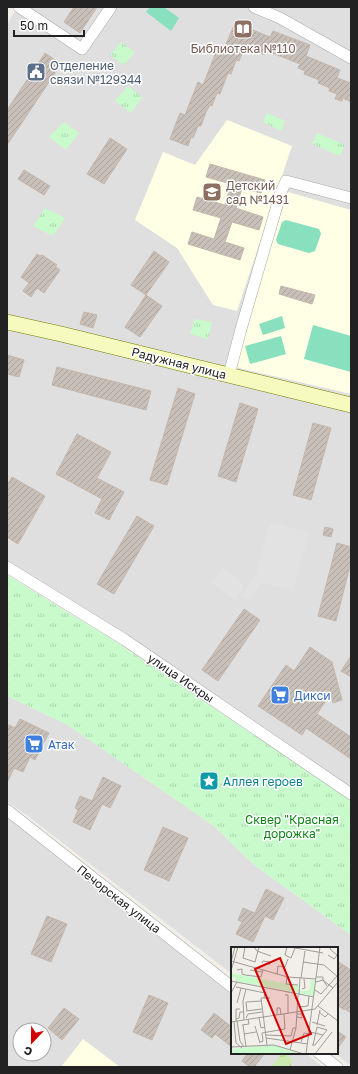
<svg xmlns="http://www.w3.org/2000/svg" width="358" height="1074" font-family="'Golos Text',sans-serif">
<defs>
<pattern id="grass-tufts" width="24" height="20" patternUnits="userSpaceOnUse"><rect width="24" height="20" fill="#cdebb0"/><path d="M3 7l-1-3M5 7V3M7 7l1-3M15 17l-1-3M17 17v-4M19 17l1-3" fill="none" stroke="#b0c997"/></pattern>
<pattern id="park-tufts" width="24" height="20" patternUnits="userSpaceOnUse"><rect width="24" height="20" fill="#c8facc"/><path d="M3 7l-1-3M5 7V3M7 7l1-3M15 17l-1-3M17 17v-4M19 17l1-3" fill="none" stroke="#acd6af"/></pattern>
<pattern id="building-hatch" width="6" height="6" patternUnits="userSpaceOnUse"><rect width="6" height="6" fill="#c7bfb8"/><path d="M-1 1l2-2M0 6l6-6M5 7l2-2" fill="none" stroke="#aba49e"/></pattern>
</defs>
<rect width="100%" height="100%" fill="#f2efe9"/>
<g fill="#e0dfdf" fill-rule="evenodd">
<polygon points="18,7 351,7 351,401 7,318 7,24"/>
<polygon points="7,328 351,411 351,787 119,630 7,561"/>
<polygon points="7,696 66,724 214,826 253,864 351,935 351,1066 335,1053 337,1053 337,948 232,948 232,974 24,813 7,802"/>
<path d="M7,818L15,824L232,995V1053H305L323,1067H7ZM20,1030H44V1054H20Z"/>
</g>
<g fill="#ffffe5">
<polygon points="227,120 292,146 237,311 213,305 177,248 135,220 163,152 195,165"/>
<polygon points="288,192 351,210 351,394 235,367 284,200"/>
<polygon points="83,1039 120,1067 61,1067"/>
</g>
<polygon fill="url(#grass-tufts)" points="282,1053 284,1053 292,1059 291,1067 271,1067"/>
<g fill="url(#park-tufts)">
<polygon points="121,42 135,52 124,65 110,55"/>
<polygon points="128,86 142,97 131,113 115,101"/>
<polygon points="267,113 285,121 281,131 263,122"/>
<polygon points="64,122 79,133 66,150 49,137"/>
<polygon points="317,133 345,145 340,156 312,144"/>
<polygon points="45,208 65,218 53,236 33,226"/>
<polygon points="195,319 212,322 208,339 190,334"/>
<polygon points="7,575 116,642 351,801 351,935 253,864 214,826 66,724 7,696"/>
</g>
<g fill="#88e0be">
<polygon points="150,7 164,7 179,18 171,31 146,12"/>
<polygon points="286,220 319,229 321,234 315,251 309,253 278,244 276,240 282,222"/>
<polygon points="282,316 285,328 263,335 259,324"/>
<polygon points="313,325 351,336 351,372 304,359"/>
<polygon points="281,336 286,354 250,364 245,346"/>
</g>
<g fill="#e2e2e2">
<polygon points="270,522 309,532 293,590 261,583 250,601 241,596 256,574"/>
<polygon points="223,568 238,579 244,587 239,595 235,600 211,583"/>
</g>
<g fill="url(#building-hatch)" stroke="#c4b6ab">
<polygon points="74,7 97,7 80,33 64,22"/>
<polygon points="235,23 270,37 273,31 310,45 306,56 340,70 337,78 351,83 351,102 343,98 342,101 335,99 337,94 329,91 330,88 318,83 319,80 304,74 305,71 298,68 300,64 267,51 265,55 256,51 255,53 244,49 239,61 236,60 231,74 228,73 220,94 217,93 212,106 210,105 206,112 201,126 198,126 193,138 191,137 188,146 170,139 180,113 185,115 198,82 203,85 218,47 224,49"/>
<polygon points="45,53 61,64 7,145 7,110"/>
<polygon points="110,138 127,149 104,184 87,174"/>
<polygon points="210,164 265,180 261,193 242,188 236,208 263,217 259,230 232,222 225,242 244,248 240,260 188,244 192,232 214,239 221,218 193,210 197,197 225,205 231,184 206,177"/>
<polygon points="24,170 50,186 44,195 18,179"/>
<polygon points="154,251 169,262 146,295 131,285"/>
<polygon points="37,254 40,256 42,255 57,265 55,266 60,270 44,293 37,288 31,297 23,291 29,283 21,277"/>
<polygon points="281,286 315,295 312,304 279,294"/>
<polygon points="146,295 162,306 140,337 125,327"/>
<polygon points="84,312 97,315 93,328 80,324"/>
<polygon points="7,355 24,360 19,377 7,374"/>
<polygon points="57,367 151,391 146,410 52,385"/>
<polygon points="178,388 195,394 167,485 150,480"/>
<polygon points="240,403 258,409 236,482 218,476"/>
<polygon points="313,423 331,428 311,500 293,495"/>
<polygon points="77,434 111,452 97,478 124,492 109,520 95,513 102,499 56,474"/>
<polygon points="12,477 45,496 18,544 7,537 7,485"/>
<polygon points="137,516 154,526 114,594 97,584"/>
<polygon points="325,527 333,529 331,537 323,535"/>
<polygon points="337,543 351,547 351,562 336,621 318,616"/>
<polygon points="244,609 260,620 218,681 202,670"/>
<polygon points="310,647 332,662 342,700 333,703 331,693 317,714 351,737 351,759 306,728 302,735 258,706 286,665 294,671"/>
<polygon points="351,656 351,677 341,671"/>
<polygon points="20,719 49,733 35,760 30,757 23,772 14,768 7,783 7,724 15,728"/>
<polygon points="103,777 121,786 110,808 102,804 90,830 73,822 78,810 75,808 80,796 92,801"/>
<polygon points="163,827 188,838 169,881 144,870"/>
<polygon points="266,889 284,898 273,920 265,916 253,942 236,934 242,922 238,920 243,908 255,913"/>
<polygon points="47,916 67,924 51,962 31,954"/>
<polygon points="337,961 351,970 351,1013 345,1009 344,1010 337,1005"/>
<polygon points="149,995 168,1003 152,1040 133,1032"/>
<polygon points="64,1008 79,1019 62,1040 48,1028"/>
<polygon points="214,1013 232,1027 232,1047 215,1034 212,1038 201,1030"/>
<polygon points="337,1031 346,1037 337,1049"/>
<polygon points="248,1053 265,1053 254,1067 250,1067 242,1061"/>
</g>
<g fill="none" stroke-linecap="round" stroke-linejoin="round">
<g stroke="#a9a9a9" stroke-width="12">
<g id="street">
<polyline points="19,7 82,49 111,7"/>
<polyline points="254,7 280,18 351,58"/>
<polyline points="229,375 241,329 281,192 286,181 351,198"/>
<polyline points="7,567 125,640 351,794"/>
<polyline points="7,810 232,987"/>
<polyline points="319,1053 337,1067"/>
</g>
</g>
<g stroke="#707d05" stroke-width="16">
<polyline id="secondary" points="7,322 61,334 351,405"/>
</g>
<use href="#street" stroke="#fff" stroke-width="11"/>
<use href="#secondary" stroke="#f7fabf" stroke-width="15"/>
</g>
<defs>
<g id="library-square" transform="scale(1)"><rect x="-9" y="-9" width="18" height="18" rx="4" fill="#8d6e63" stroke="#fff"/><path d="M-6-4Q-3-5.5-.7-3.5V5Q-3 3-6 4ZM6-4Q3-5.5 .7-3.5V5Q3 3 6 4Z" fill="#fff"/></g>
<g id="civic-square" transform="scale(1)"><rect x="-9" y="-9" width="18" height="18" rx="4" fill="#5c6f8a" stroke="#fff"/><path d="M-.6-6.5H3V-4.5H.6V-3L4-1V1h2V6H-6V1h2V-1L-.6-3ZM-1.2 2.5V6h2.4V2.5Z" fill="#fff"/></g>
<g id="school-square" transform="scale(1)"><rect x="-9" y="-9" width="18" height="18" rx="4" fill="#8d6e63" stroke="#fff"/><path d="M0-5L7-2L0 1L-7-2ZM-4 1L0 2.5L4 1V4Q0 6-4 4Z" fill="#fff"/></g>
<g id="supermarket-square" transform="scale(1)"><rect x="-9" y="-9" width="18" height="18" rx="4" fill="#3f7fe0" stroke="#fff"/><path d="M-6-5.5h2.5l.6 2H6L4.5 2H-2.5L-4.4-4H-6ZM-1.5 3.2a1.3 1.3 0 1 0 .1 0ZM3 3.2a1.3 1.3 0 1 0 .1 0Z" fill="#fff"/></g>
<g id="sight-square" transform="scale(1)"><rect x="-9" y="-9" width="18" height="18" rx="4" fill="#0f9aa8" stroke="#fff"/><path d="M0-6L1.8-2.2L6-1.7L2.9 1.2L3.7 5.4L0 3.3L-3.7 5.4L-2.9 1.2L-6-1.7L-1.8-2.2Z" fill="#fff"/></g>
</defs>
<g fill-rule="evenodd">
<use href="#library-square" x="243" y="29"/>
<use href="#civic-square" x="36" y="72"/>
<use href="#school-square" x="212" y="192"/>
<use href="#supermarket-square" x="280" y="695"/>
<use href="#supermarket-square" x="34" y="744"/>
<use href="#sight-square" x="209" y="781"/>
</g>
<g text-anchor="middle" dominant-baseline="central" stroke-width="3" stroke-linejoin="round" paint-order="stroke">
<g font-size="12" fill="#785e54" stroke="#fff">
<text x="243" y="48">Библиотека №110</text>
<text x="226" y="185" text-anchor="start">Детский<tspan x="226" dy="14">сад №1431</tspan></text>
</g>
<g font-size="12" fill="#4e5e75" stroke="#fff" text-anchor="start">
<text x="50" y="65">Отделение<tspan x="50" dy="14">связи №129344</tspan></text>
</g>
<g font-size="12" fill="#222" stroke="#fff">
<text transform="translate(179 363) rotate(14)">Радужная улица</text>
<text transform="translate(181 678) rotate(34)">улица Искры</text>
<text transform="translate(119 899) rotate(38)">Печорская улица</text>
</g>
<g font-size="12" fill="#366cbe" stroke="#fff" text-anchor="start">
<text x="294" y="695">Дикси</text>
<text x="48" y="744">Атак</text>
</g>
<g font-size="12" fill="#0d838f" stroke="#fff" text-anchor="start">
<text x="223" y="781">Аллея героев</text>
</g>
<g font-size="12" fill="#0c8416" stroke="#fff">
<text x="292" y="819">Сквер "Красная<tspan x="292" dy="14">дорожка"</tspan></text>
</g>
</g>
<g transform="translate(231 947)">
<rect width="107" height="107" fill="#f2efe9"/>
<path d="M0,26L68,39L67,44H73L79,43L80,33H85L83,49L4,34L5,31L0,30ZM43,98L70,107H3L0,102Z" fill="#c8facc"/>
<path fill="none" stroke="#9f9d99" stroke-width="1" d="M14,0L12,11L24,15M23,0L26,4L40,9M56,0L54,8L60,11L64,1M59,0L92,6M100,0L99,2L107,9M97,8L103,12L107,7M0,14L57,30L85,32M0,15L4,0M24,15L28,0M72,15L93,18L107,30M31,16L32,14L39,15L38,18M6,23L11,22V27L14,28M19,23L31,25M0,24L7,0M46,27L47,19L54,20L57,12M14,28L30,30L32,23M56,30L55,37L67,38M85,30H92V33L102,41M70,31L74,4M0,34L83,50M85,35L92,33L96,39M5,40L34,46L33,51M71,42L74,41L73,32M84,43L90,47L106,29M0,46L6,35M54,48H57V67M68,48L69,31M6,56L10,41M87,59L107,74M68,60L77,59L78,49M15,64L31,62M16,64L15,55L30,54M88,65L94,70L97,67M46,68V61H49L50,68M66,70L71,71V67H66M15,71L17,67L31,65M28,71L30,81L34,80M5,72L8,71L9,65H13M13,73L12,54L15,42M3,74L5,96L11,101M5,74V62H9M6,74L9,94L13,100M0,75L84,62L107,35M81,75L94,79M11,78L18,77L17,72M12,78L15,100M86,78L89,63M24,79L29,96M79,85L92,88M13,87L25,85M35,88L60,89L62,81H65M35,91L77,97M29,95L32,94L31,86L54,82L53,67M70,95L73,86L79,87M36,98L30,51H39M81,98H84L96,83L86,80M82,98L86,80M0,100L43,98L73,107M59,103L65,81L67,48M75,107L89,0M84,107L101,85"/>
<path fill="#d40000" fill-opacity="0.15" stroke="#d40000" stroke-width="2" d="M49,11L80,87L55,97L24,22Z"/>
<rect width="107" height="107" fill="none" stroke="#222" stroke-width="2"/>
</g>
<rect width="358" height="1074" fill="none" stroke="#222222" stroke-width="16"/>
<g transform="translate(32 1042) rotate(202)"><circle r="19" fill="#ffffff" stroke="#a7a7a7"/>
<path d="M0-3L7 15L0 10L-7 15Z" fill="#d40000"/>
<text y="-6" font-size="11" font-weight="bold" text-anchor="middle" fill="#222222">С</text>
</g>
<path d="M14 30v6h70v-6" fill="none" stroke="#222222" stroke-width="2"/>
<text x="20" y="30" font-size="12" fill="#222222" stroke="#ffffff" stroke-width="3" paint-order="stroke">50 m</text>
</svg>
